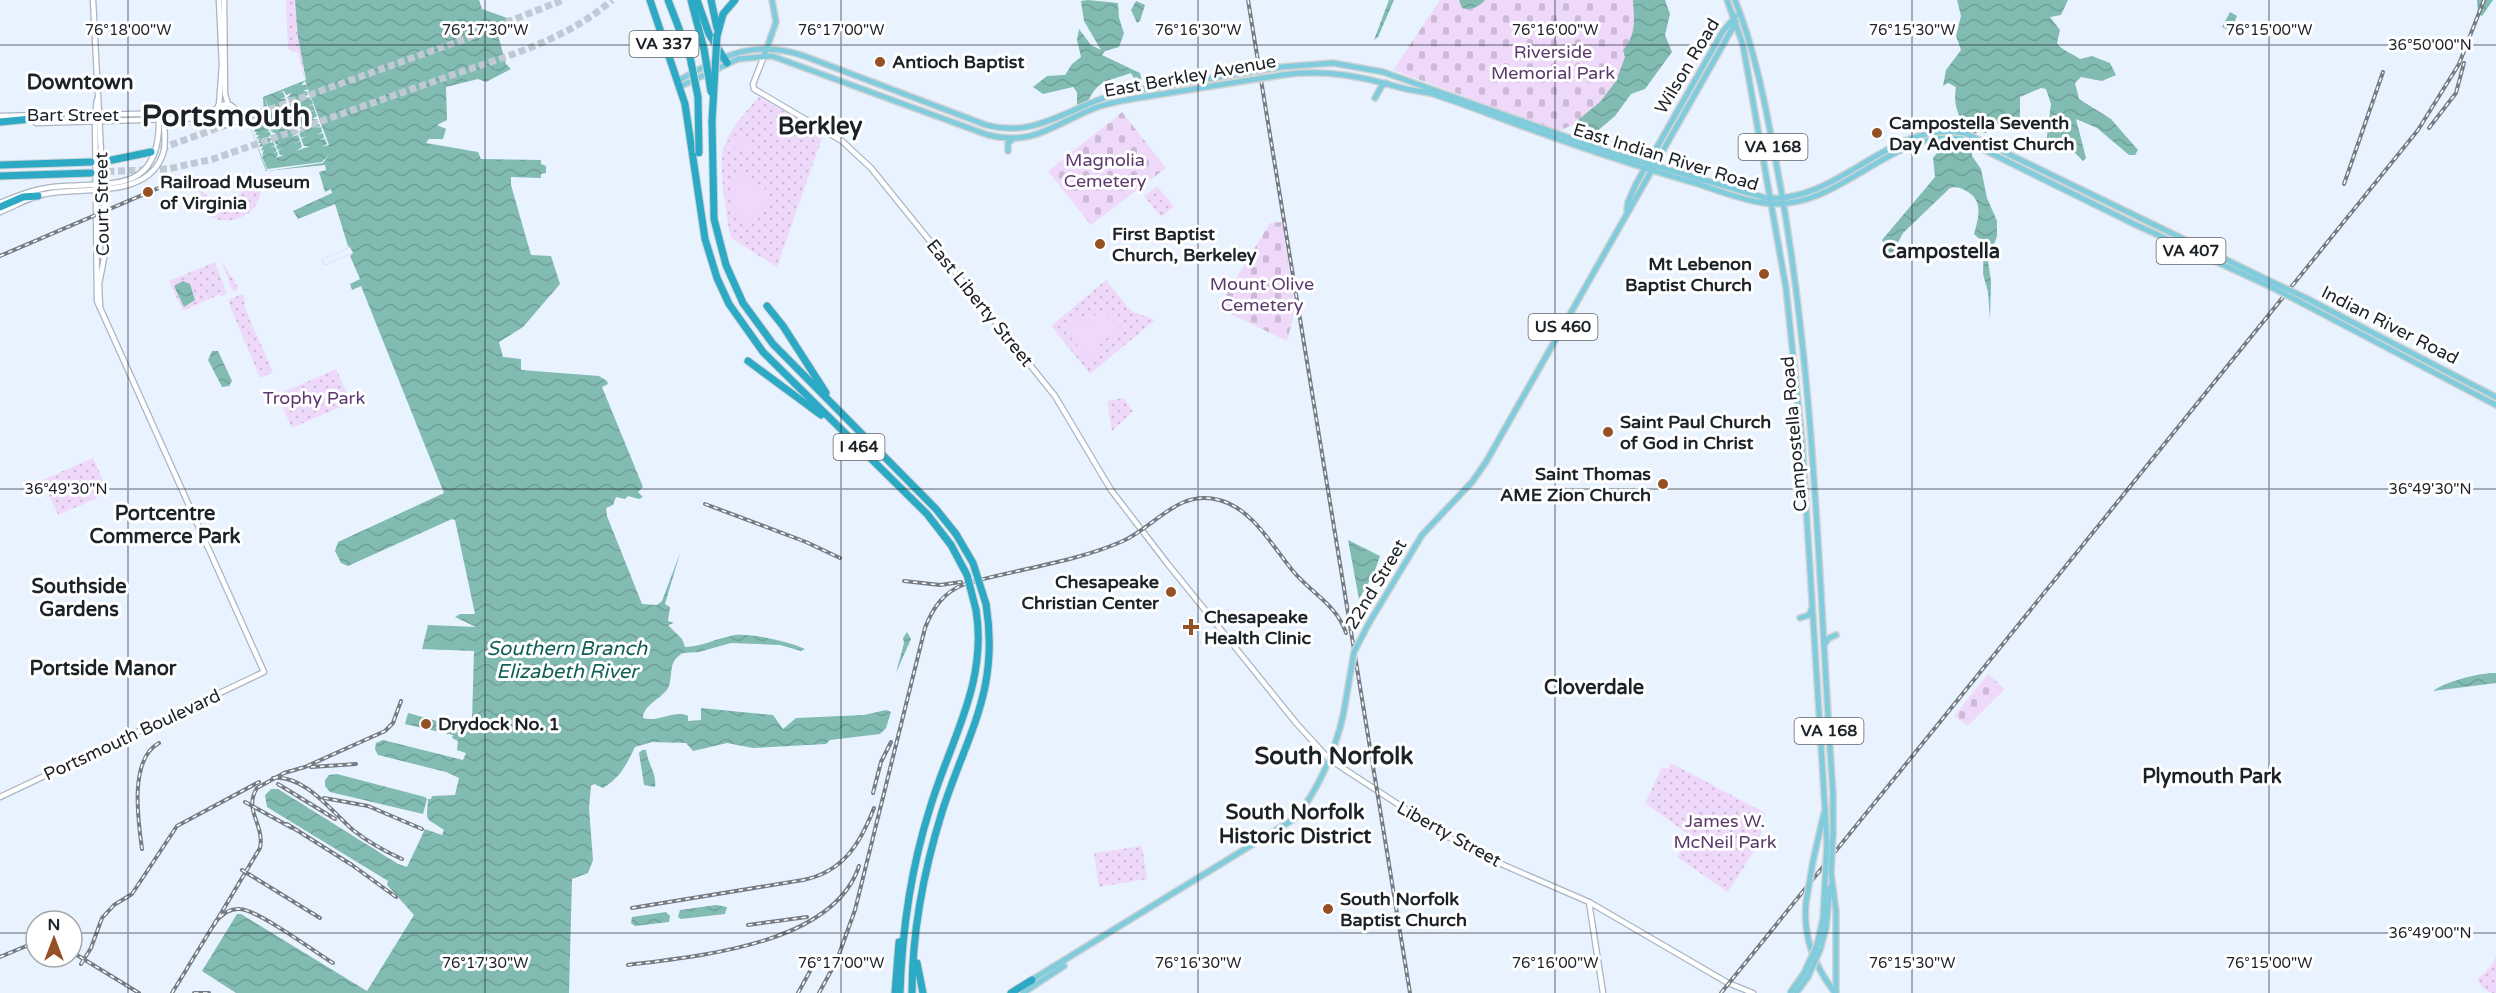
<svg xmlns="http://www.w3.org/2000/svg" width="2496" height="993" font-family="'Varela Round',sans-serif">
<defs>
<pattern id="grass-dots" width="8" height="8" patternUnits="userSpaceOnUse" patternTransform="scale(1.5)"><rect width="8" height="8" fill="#eed9fa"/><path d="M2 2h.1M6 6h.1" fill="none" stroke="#ccbad6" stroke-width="1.8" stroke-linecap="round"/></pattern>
<pattern id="cemetery-stones" width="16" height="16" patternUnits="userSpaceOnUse" patternTransform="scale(1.5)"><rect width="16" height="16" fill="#eed9fa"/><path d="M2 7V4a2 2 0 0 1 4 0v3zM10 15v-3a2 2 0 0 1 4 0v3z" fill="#ccbad6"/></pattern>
<pattern id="water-waves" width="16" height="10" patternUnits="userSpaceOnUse" patternTransform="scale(1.5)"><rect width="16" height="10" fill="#81bbb2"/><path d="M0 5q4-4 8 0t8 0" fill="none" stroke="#6fa099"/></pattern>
</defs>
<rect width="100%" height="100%" fill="#e9f3ff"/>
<g fill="url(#grass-dots)">
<polygon points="286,0 295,0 305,81 298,53 288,49"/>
<path d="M759,97L817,130L822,138L777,267L731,238C726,219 718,164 724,146C731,128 746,111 759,97Z"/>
<circle cx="226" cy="114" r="8"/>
<path d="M250,168L253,178L258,176C274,217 213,240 194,199L201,196L198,188L207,195L204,203L208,197C225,204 240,199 249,182L256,184L249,180Z"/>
<polygon points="1157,186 1174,207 1161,217 1144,196"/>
<polygon points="221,260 238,287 236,292 232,290"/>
<polygon points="215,262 227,294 222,296 220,294 183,311 169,281"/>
<polygon points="1106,280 1131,311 1155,320 1090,374 1051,326"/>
<polygon points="244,294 245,308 273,372 260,378 230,306 229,299"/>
<polygon points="336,369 351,402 292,428 277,395"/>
<polygon points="1124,398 1133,411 1112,431 1107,401"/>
<polygon points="93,458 109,493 58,515 42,480"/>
<polygon points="1671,763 1765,813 1759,843 1728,892 1677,857 1691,836 1645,803 1662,767 1668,769"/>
<polygon points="1142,846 1147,879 1099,887 1094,853"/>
<path d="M2496,956V993C2485,993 2483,988 2477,980L2493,964Z"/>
</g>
<g fill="url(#cemetery-stones)">
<polygon points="1440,0 1637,0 1638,23 1615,90 1581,121 1559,131 1393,70"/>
<polygon points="1122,112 1166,168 1091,225 1048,171"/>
<polygon points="1282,222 1295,310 1287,341 1218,308 1270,223"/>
<polygon points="1988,674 2005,689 1968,726 1954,716"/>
</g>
<g fill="#eed9fa">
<polygon points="733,134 751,146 745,154 728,143"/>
<path d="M736,173L767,190L769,197L751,226C732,213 723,195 736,173Z"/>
<polygon points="1100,311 1104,311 1123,330 1110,338 1096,339 1105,352 1092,363 1064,329 1078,318 1083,324"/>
</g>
<g fill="url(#water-waves)">
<path d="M295,0H479L482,9L510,19L496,28L506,64L511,69L486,82L478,79L446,87L447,120L437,125L446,129L443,139H429L426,143L478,152L481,159L541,160V164L546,166V173L541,174V178L511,177V185L531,255L551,256L560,284L523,327L499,342L503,357L521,359V370L599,376L607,381L608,384L602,387L643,487L638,492L643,497L639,499L628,496L625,499L616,497L613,505L606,508L607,516L642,604L657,605L662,601L680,553L665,604L670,607L668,621L674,623L668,625L682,639L685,647C701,647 717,638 735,635C751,633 791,642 805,649L801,651L780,645L731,643L699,652L683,653C668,661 673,673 669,686C664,698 643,704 643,718C658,723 676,709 688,716V721L701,720V708L773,715L783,729L796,718L864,715L886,710L891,712L886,728L880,734L830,740L826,744L753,748L727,743L693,751L686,743L652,742L635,747C626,765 621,777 603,788L594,784L591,786L589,808L593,860L588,873L572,879L569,993H236L202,971L237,914H241L367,991L414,915L387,885L388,881L267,807L265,795L271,789H278L398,864L407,867L425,829L442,835L444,830C423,816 427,823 428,799H431L432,796L455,795L459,778L446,772L378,755L375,749L376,743L383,740L463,760L466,753L457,750L458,741L452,738L453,735L405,724L408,713L455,726L457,723L468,725L472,721L474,651L422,649L428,625L476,627L455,617L460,614H475L455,520L452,519L348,566L341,563L335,551L338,542L444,493L361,286L352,290L350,284L360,279L350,256L353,253L325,265L322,260L350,247L348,246L335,204L298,219L293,211L332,193L331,189L325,192L319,172L326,170L325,165L266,171L248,121L264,115L263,97L306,80L298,37Z"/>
<path d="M1088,0L1118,3L1119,18L1124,33L1119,47L1105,51L1102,55L1140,73L1142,82H1136L1131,73C1106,82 1097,79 1086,106L1077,109V92L1073,87L1043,94L1033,87L1047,76L1065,75L1072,64L1081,57L1077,40L1079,29L1091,45L1101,50L1084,21L1081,1Z"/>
<polygon points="1389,0 1394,0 1378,37 1374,40"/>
<path d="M1459,0H1485C1479,7 1470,11 1462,8Z"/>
<path d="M1633,0H1665L1670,14L1665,35L1672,52L1645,89L1631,94L1615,116L1588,139L1573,133L1578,120L1600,102L1616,81L1625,57L1623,50C1637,34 1634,20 1633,0Z"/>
<path d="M1957,0H2068L2061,15L2050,17L2060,30L2057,43C2062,51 2072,53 2080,59L2092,56L2110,63L2116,75L2102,81L2081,77L2075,83L2079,99L2111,119L2138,150L2135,155H2129L2097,128L2076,119L2086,158L2083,161L2065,143L2058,151L2051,150L2046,144L2051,104L2046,89L2041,88L2020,97V117L2010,128L1997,123L1986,133L1978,131L1972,139V156L1981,169L1987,198L1997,221V236L1988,261L1991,281L1990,320L1988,292L1983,274L1984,243L1974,234C1978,219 1984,202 1968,192C1962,188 1956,186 1950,188L1903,233L1890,258L1882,240L1935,177L1933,158L1953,134L1967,136L1972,128C1957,121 1953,103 1956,87L1948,83L1943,86L1946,70L1961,50L1956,36L1961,16Z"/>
<polygon points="2477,0 2493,0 2482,16 2478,14"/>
<polygon points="1136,1 1145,5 1140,21 1137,23 1131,10"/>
<polygon points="2230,12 2237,16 2230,31 2222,27"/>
<polygon points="183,281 190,284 195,300 184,307 174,286"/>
<polygon points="212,351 218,351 232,381 229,386 222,387 208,360"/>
<polygon points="1348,540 1380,556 1374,573 1359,599"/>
<polygon points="907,632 911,639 896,673 904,643 903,638"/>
<path d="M2496,673V683L2433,691C2444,682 2481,672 2496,673Z"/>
<path d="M642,750H646C648,764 657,774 655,787L644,785L639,753Z"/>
<polygon points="337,774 425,797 427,799 423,814 330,792 325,786 325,780 329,775"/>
<polygon points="716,905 727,907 725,914 681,919 678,917 680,910"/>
<polygon points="666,912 670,916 669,922 635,926 631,923 632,917"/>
</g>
<g fill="#e9f3ff">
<polygon points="305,81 329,145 322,147 327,144 325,139 319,140 324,138 323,133 317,135 322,132 321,127 315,128 320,126 319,124 314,125 319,121 313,122 318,119 312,119 317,116 315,111 310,112 315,110 313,105 308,106 313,104 311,99 306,101 311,98 305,97 309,93 304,94 309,92 303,91 308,89 306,85 301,85"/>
<polygon points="284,91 286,95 292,93 287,98 293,97 287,99 294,99 288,102 295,102 289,105 291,109 297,108 291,110 293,115 299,113 293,116 295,120 301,119 295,121 297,126 303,124 298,129 304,127 299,132 305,131 299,133 301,138 307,136 301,139 304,146 310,146 296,151 302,147 300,141 294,144 300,140 298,135 291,137 298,133 290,134 297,130 289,130 295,127 288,127 294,123 292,118 285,120 292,117 290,112 283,114 290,110 288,105 282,107 287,104 286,102 281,103 286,101 285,98 280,99 285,97 283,92 278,93"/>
<polygon points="265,97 271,114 265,116 267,120 271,119 267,121 269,125 273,124 269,126 271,131 275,129 271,132 276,133 273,136 277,136 273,138 278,138 274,140 276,145 280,143 276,146 278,150 282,149 278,151 280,155 284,155 275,158 278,155 277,152 273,153 277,151 275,147 271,147 275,146 273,142 269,143 272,139 268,140 272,138 267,138 271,135 269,131 265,133 269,130 268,126 263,128 267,125 266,121 262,123 265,121 264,117 250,121 251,124 255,124 252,128 256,127 254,132 257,132 255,135 259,135 256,139 260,138 257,141 260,140 258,143 261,143 259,147 263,146 261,151 264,150 262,155 266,154 262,156 267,169 322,162 329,155 323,163 267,171 248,121 269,113"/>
<polygon points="350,247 353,253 325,265 322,260"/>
</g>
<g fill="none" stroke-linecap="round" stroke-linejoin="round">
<g stroke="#c0c9d4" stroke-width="7" stroke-dasharray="7 3.5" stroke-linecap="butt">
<polyline points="151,152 465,39 563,0"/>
<path d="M97,172L168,169L213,159C289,133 363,106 438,80C497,59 565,42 612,0"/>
</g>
<g stroke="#a9b5c2" stroke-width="7">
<g id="secondary">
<polyline points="93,0 106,248 99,284 100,307"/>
<polyline points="224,0 225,94 228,104"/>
<polyline points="764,56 753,84 754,89 842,141 871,168 1055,396 1111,490 1167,563 1297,724 1329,759 1448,837 1499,863 1589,902 1728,983 1753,993"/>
<polyline points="219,105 222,65 219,0"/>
<polyline points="0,116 42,115"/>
<polyline points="60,116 206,112 216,109"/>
<path d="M36,123L207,118L226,125L235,120C238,113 236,107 228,104L218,106L215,115L217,121"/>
<path d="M0,203C17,196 34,189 53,187C109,181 161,197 159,117"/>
<path d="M0,212C17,205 33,195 51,193C87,187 152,199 164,150C166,139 164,125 163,113"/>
<polyline points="0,797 264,672 97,301 95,115 97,100"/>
<polyline points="1589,902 1603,993"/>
</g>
</g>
<g stroke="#d2d3d4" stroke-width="8">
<g id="primary">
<polyline points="1727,0 1743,45 1786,288 1802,441 1827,841"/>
<path d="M1735,0C1759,60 1769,126 1781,189C1816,389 1819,593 1833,794V834"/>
<polyline points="764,56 776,22 772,0"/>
<path d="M1281,67L1333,63L1383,72L1615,154L1766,198C1841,203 1890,119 1965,133L2270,281"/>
<path d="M1282,75C1325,69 1360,76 1402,88C1412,91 1423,91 1433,94C1465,104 1496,117 1527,128C1582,148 1638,167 1695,183C1717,190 1741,200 1764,203C1840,213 1890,127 1962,139L2134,224L2267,285"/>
<path d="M677,81C724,57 751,38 804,56L986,125C1040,140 1075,101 1127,92"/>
<path d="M679,87L738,59L772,56L988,135C1032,146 1052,126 1090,110C1103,104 1117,102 1131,99"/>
<polyline points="1375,98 1381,87 1386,83"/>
<polyline points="1008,151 1008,143 1013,139"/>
<polyline points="1627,210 1628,202 1636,184 1723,31 1736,16"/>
<polyline points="2306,298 2496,397"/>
<polyline points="2302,303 2496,405"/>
<polyline points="1800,618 1809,615 1812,608"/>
<polyline points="1369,623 1422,535 1472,482 1486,462 1736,22"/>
<polyline points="1824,645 1829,638 1836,635"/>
<polyline points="1813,861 1824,813"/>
<polyline points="1831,873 1836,911 1836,993"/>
<path d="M1806,903C1803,938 1814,965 1835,993"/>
<polyline points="1817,945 1823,919 1825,882"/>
<polyline points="1820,950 1826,928 1830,887"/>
<path d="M1030,981L1294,819C1320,790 1341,737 1346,699"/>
<polyline points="1023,993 1064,966"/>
</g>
</g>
<g stroke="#d2d3d4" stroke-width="9">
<g id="highway">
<polyline points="650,0 685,104 705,239 717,278 729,304 763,352 927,514 951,545"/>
<polyline points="668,0 690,57"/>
<polyline points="691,0 704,49"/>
<polyline points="697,0 709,34 727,63"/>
<polyline points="711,0 717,28"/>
<polyline points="717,36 723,14 735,0"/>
<polyline points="712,121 714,219 726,265 743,303 773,344 936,509 956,534"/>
<polyline points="0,122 61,116"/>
<polyline points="107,161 151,152"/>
<polyline points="0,165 91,162"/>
<polyline points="0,176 91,173"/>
<polyline points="0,207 23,197 38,196"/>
<polyline points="767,306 783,326 826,393"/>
<polyline points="748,361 821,415"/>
<polyline points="917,963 923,993"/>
<polyline points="895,993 899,942"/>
<path d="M900,993C902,930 911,868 930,808C950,741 988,683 976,610"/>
<path d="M912,993C912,932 924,870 942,812C967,734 1000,691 986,604"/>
<polyline points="1011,993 1032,980"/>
</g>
</g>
<use href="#secondary" stroke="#fff" stroke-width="4.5"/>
<use href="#primary" stroke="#80cbdc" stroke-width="5"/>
<use href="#highway" stroke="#2ca9c5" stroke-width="7"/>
<g stroke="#757c84" stroke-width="4">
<g id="rail">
<polyline points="1248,0 1410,993"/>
<polyline points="2429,128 2456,93 2464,63"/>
<polyline points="2344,184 2383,72"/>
<polyline points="0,256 175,181"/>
<polyline points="705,504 806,542 840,558"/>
<polyline points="904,581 940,585 961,582"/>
<polyline points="311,767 356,764"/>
<path d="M273,778C304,774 333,813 353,830C367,841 386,852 402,859"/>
<polyline points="278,784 335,819"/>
<polyline points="873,793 881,762 891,742"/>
<polyline points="324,798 368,806 422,829"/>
<polyline points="245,802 292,828"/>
<polyline points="287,824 352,865 396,897"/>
<path d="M142,849C138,820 129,759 159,743"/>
<polyline points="242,870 320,918"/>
<path d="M632,908L803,880C843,872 860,844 874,808"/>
<path d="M214,925L260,848C265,825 243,810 257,788L284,773L305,767L385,731L393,723L401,701"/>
<polyline points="748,925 807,917"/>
<polyline points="72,952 139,993"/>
<polyline points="0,957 36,942"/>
<polyline points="81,964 91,948 102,918 114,905 132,894 177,826 259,782"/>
<path d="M628,965C698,956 833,945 859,866"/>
<path d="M172,993L216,921C223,914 230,908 240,909C258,910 315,952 333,963"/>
<polyline points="194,993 209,993"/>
<polyline points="798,993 815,962"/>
<path d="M819,993L837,960L855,910L925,628C933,607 944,592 965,584C1016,569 1073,563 1123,541C1156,526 1178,489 1219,500C1252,508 1273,547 1293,571C1311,593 1337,605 1346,633"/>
<polyline points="1721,993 2418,130 2459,64 2484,0"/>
</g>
</g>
<use href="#rail" stroke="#fff" stroke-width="1.5" stroke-dasharray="4.5" stroke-linecap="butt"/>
<g stroke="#d2d3d4" stroke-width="8" stroke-linecap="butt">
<g id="primary-bridge">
<polyline points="1127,92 1281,67"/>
<polyline points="1131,99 1282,75"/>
<polyline points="2270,281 2306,298"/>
<polyline points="2267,285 2302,303"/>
<polyline points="1346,699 1354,652 1369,623"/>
<polyline points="1831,873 1833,834"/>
<polyline points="1825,882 1827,841"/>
<polyline points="1806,903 1813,861"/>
<polyline points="1790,993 1804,973 1817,945"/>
<polyline points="1796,993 1808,977 1820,950"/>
</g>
</g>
<g stroke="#d2d3d4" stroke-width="9" stroke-linecap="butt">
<g id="highway-bridge">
<polyline points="704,49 711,92"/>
<polyline points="690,57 698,97 699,153"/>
<polyline points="712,121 717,36"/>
<polyline points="956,534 973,563 986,604"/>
<polyline points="951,545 967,575 976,610"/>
</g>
</g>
<use href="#primary-bridge" stroke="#80cbdc" stroke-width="5"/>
<use href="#highway-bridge" stroke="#2ca9c5" stroke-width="7"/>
</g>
<path fill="none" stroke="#1d2227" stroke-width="1.5" stroke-opacity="0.45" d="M128,0V993M485,0V993M841,0V993M1198,0V993M1555,0V993M1912,0V993M2269,0V993M0,45H2496M0,489H2496M0,933H36M72,933H2496"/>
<g fill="#955025" stroke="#fff" stroke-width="2">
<circle cx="880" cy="62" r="6"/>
<circle cx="1877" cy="133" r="6"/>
<circle cx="148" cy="192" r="6"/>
<circle cx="1100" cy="244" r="6"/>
<circle cx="1764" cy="274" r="6"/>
<circle cx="1608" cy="432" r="6"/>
<circle cx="1663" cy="484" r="6"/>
<circle cx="1171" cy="592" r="6"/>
<path d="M1188 618h6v6h6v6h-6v6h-6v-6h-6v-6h6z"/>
<circle cx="426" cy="724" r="6"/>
<circle cx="1328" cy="909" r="6"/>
</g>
<g text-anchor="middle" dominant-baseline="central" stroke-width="6" stroke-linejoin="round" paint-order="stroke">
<g fill="#fff" stroke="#616468" stroke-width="1.5">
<rect x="629.5" y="31" width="69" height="26" rx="4.5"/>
<rect x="1738.5" y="134" width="69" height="26" rx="4.5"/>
<rect x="2156.5" y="238" width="69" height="26" rx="4.5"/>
<rect x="1528.5" y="314" width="69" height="26" rx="4.5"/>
<rect x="833.5" y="434" width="51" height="26" rx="4.5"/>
<rect x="1794.5" y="718" width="69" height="26" rx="4.5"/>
</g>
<g font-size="16" font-weight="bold" fill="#1d2227">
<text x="664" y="44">VA 337</text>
<text x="1773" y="147">VA 168</text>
<text x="2191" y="251">VA 407</text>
<text x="1563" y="327">US 460</text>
<text x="859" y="447">I 464</text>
<text x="1829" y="731">VA 168</text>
</g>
<g font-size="18" fill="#5b396c" stroke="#fff">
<text x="1553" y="52">Riverside<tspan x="1553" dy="21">Memorial Park</tspan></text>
<text x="1105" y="160">Magnolia<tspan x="1105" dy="21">Cemetery</tspan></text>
<text x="1262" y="284">Mount Olive<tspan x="1262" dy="21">Cemetery</tspan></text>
<text x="314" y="398">Trophy Park</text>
<text x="1725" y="821">James W.<tspan x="1725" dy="21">McNeil Park</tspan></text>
</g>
<g font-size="18" font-weight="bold" fill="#1d2227" stroke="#fff" text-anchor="start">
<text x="892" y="62">Antioch Baptist</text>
<text x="1889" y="123">Campostella Seventh<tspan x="1889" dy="21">Day Adventist Church</tspan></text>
<text x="160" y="182">Railroad Museum<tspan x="160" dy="21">of Virginia</tspan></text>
<text x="1112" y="234">First Baptist<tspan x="1112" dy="21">Church, Berkeley</tspan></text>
<text x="1752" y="264" text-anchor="end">Mt Lebenon<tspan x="1752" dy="21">Baptist Church</tspan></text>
<text x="1620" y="422">Saint Paul Church<tspan x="1620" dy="21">of God in Christ</tspan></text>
<text x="1651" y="474" text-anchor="end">Saint Thomas<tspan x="1651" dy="21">AME Zion Church</tspan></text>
<text x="1159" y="582" text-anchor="end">Chesapeake<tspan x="1159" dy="21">Christian Center</tspan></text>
<text x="1204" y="617">Chesapeake<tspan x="1204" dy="21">Health Clinic</tspan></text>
<text x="438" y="724">Drydock No. 1</text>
<text x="1340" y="899">South Norfolk<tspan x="1340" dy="21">Baptist Church</tspan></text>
</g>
<g font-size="18" fill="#1d2227" stroke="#fff">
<text transform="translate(1687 66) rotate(-59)">Wilson Road</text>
<text transform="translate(1190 76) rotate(-10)">East Berkley Avenue</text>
<text x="73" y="115">Bart Street</text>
<text transform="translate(1666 157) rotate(17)">East Indian River Road</text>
<text transform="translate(102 204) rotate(-91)">Court Street</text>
<text transform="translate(980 303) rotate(51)">East Liberty Street</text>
<text transform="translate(2390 325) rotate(27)">Indian River Road</text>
<text transform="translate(1794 434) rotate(-95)">Campostella Road</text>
<text transform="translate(1376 584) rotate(-59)">22nd Street</text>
<text transform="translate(132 735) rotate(-25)">Portsmouth Boulevard</text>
<text transform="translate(1449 834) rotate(29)">Liberty Street</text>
</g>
<g font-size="20" font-weight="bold" fill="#1d2227" stroke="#fff">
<text x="1941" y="252">Campostella</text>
<text x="165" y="514">Portcentre<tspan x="165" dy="23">Commerce Park</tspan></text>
<text x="79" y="587">Southside<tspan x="79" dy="23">Gardens</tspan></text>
<text x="103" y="669">Portside Manor</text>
<text x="1594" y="688">Cloverdale</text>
<text x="2212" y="777">Plymouth Park</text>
</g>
<g font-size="20" font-style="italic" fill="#0f5f57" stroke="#fff">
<text x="567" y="649">Southern Branch<tspan x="567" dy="23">Elizabeth River</tspan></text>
</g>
<g font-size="21" font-weight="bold" fill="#1d2227" stroke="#fff">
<text x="80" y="82">Downtown</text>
<text x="1295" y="812">South Norfolk<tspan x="1295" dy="24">Historic District</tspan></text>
</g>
<g font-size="24" font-weight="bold" fill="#1d2227" stroke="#fff">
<text x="820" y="126">Berkley</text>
<text x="1334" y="756">South Norfolk</text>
</g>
<g font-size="30" font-weight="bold" fill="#1d2227" stroke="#fff">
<text x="226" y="116">Portsmouth</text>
</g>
</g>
<g font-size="15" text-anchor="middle" fill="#1d2227" stroke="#fff" stroke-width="6" stroke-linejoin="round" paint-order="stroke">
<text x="128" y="35">76°18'00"W</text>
<text x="485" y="35">76°17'30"W</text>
<text x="841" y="35">76°17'00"W</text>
<text x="1198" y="35">76°16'30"W</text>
<text x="1555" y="35">76°16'00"W</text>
<text x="1912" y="35">76°15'30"W</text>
<text x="2269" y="35">76°15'00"W</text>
<text x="2430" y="50">36°50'00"N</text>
<text x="66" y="494">36°49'30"N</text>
<text x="2430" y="494">36°49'30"N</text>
<text x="2430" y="938">36°49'00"N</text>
<text x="485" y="968">76°17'30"W</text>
<text x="841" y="968">76°17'00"W</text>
<text x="1198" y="968">76°16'30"W</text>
<text x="1555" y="968">76°16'00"W</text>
<text x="1912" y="968">76°15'30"W</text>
<text x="2269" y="968">76°15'00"W</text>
</g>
<g transform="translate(54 939)"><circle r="28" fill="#ffffff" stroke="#a5a7a9" stroke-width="1.5"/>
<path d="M0-4.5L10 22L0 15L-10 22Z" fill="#955025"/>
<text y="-9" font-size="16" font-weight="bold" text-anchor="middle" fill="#1d2227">N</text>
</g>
</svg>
